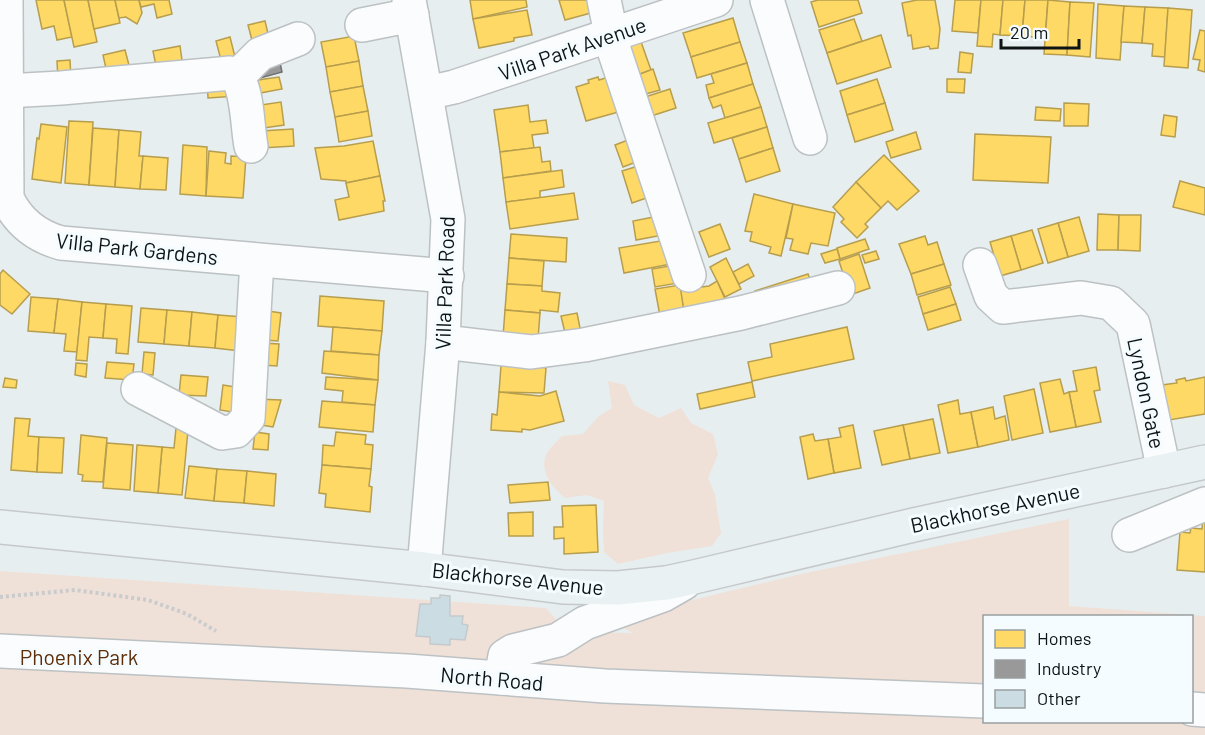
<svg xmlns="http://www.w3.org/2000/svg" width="1205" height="735" font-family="Barlow,sans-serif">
<rect width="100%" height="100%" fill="#e7eef0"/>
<g fill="#f0e1d8" fill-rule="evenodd">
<path d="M608,381L625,385L634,405L659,418L681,408L691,423L713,434L718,454L708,478L715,495L721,533L712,546L667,553L618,564L604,552L603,526L604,501L587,495L565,498C554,489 539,472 546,455C548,449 557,442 562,436L583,434L599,416L612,408Z"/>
<path d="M1069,519V606L1205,616V735H0V571L546,608L567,632L633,633L615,624L635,605L688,601L801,574ZM984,616H1192V722H984Z"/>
</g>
<g fill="#ffd966" stroke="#b79e4d" stroke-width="1.5">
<polygon points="36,0 64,0 72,37 57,40 54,26 42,29"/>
<polygon points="64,0 88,0 97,42 74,47"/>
<polygon points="88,0 115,0 120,23 94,29"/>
<polygon points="115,0 139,0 142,13 137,24 126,17 119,18"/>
<polygon points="139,0 169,0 172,14 157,18 154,4 141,7"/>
<polygon points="470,0 526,0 527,7 473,19"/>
<polygon points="559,0 587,0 591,13 565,20"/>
<polygon points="818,0 858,0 862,13 819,27 811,2"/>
<polygon points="917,0 935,0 940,29 938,48 930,49 929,46 913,49 911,35 908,36 902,3"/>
<polygon points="955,0 981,0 978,33 952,31"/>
<polygon points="981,0 1003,0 1000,35 993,34 992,47 977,46"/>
<polygon points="1003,0 1025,0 1022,36 1000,35"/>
<polygon points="1025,0 1048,0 1045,38 1022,36"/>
<polygon points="1048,0 1070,2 1067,55 1044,54"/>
<polygon points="1070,2 1094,3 1090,57 1067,55"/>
<polygon points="1098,4 1124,6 1120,60 1096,58"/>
<polygon points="1124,6 1145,7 1142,43 1121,42"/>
<polygon points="1145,7 1168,8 1165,57 1152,56 1153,44 1142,43"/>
<polygon points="1168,8 1192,10 1188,68 1164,66"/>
<polygon points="527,10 532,35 514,38 514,41 479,48 473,19"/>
<polygon points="733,18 740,42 691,57 683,33"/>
<polygon points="854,19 862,41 827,53 819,30"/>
<polygon points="265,21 270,42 254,48 248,25"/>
<polygon points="1200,30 1205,31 1205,72 1198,70 1200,60 1193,59"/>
<polygon points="881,35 891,67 837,84 827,53"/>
<polygon points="354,36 359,61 326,67 321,42"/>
<polygon points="230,37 235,57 222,64 216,41"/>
<polygon points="640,39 651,70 635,76 625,45"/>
<polygon points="740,42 747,63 697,78 691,57"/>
<polygon points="180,46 183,67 157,71 153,51"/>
<polygon points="125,50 130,69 107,73 103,55"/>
<polygon points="960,52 973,54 971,73 958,72"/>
<polygon points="70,60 71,79 58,80 57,61"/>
<polygon points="359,61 363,86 330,92 326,67"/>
<polygon points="747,63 753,84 709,98 706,85 714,83 711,74"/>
<polygon points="653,69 660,90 642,95 635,76"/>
<polygon points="612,76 622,111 586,121 576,87 589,83 588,80 598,77 599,80"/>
<polygon points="279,77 282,89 260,93 258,80"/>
<polygon points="877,79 885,103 847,115 840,91"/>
<polygon points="947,79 965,79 964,93 947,92"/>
<polygon points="207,80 239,96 208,98"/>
<polygon points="753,84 761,107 725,118 721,105 713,108 709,98"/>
<polygon points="363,86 368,111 335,117 330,92"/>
<polygon points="670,89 676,108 648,117 642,98"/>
<polygon points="281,102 284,125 257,129 254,106"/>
<polygon points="885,103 893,130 855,142 847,115"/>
<polygon points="1064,103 1089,104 1088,126 1064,126"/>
<polygon points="528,105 530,122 546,120 548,133 532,135 534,148 500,152 494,110"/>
<polygon points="761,107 767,127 714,143 708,123"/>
<polygon points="1036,107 1061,109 1060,121 1035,120"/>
<polygon points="368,111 372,136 339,142 335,117"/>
<polygon points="1164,115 1177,117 1175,137 1161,135"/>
<polygon points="69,121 93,122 89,185 65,183"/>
<polygon points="41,124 67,127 61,183 32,179 37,138 39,139"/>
<polygon points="767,127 773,148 739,159 732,138"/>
<polygon points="93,128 119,130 115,187 89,185"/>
<polygon points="293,129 294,146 261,148 261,131"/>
<polygon points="119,130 141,132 139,156 143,156 140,189 115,187"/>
<polygon points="916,132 921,149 891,158 886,142"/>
<polygon points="975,134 1051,137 1048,183 973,180"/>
<polygon points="641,135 649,157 623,167 615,145"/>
<polygon points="373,141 380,176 346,183 346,181 321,179 315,148 344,146"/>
<polygon points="183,145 207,147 206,196 180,194"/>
<polygon points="540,147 542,162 550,161 551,171 503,178 500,152"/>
<polygon points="773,148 780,171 746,182 739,159"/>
<polygon points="209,151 226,153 225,163 231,164 231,156 246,157 243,198 206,196"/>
<polygon points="884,155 919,191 897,210 888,201 881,208 856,182"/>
<polygon points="143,156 168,158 166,190 140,189"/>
<polygon points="648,163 658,194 632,203 622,171"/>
<polygon points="562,170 564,187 540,191 540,198 506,202 503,178"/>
<polygon points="380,176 385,201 383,201 384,211 339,220 335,200 349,197 346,183"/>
<polygon points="1180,181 1205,188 1205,215 1173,207"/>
<polygon points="856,182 881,208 865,224 868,227 857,238 841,222 844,219 833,207"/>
<polygon points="574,193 578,219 510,229 506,202"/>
<polygon points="754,194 793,204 781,256 769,253 771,247 750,241 752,232 745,231"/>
<polygon points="793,204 835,213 828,246 811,243 808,254 790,250 793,239 786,238"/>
<polygon points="1098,214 1119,215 1118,250 1097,250"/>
<polygon points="1119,215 1141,215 1140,251 1118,250"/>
<polygon points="659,216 663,235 636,240 633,221"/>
<polygon points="1079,217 1089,251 1068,257 1058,223"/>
<polygon points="1058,223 1068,257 1048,263 1038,229"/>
<polygon points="720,224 730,249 709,257 699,232"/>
<polygon points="1032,230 1043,263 1021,270 1011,236"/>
<polygon points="511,234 567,238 566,262 509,258"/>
<polygon points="925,236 928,245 937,242 944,264 911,274 899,244"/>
<polygon points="1011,236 1021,270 1000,276 990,242"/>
<polygon points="672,239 676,263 624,273 619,248"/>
<polygon points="865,239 869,249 840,259 837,248"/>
<polygon points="837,249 840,259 825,263 821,254"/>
<polygon points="876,251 879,259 865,263 862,255"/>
<polygon points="859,254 870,288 850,295 839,261"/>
<polygon points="509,258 544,261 542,286 507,284"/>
<polygon points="726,258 741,289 725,297 710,267"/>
<polygon points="748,264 754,276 739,284 733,272"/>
<polygon points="944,264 951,285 917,295 911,274"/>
<polygon points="675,265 678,283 655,287 652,269"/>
<polygon points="3,270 30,294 12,314 0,305 0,274"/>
<polygon points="808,274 813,287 759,304 755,291"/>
<polygon points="717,281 729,308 684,312 680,290 709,286"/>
<polygon points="507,284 542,286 542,291 560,293 558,312 540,310 540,313 505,310"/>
<polygon points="680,285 684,312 660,316 655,289"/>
<polygon points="950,287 956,304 923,314 918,297"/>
<polygon points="320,296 384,301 382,331 318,326"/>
<polygon points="31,297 58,299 54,333 28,331"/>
<polygon points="58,299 82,302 77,352 64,351 66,334 54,333"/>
<polygon points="82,302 106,304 103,338 89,337 87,361 76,360"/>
<polygon points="106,304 132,306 128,354 116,353 117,339 103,338"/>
<polygon points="956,304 961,320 928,330 923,314"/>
<polygon points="141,308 167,310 164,344 138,342"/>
<polygon points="167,310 192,312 189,346 164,344"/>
<polygon points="505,310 540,313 538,339 503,337"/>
<polygon points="268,311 281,313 278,341 265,340"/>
<polygon points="192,312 218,315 215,348 189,346"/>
<polygon points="577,313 581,333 566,337 561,316"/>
<polygon points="218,315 243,317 240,351 215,348"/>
<polygon points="333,327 382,331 379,355 331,351"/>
<polygon points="847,327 854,359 752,381 748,362 772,357 770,344"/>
<polygon points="263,343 279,344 277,366 262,365"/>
<polygon points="324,351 379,355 378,380 322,373"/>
<polygon points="144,352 155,353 153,375 142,374"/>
<polygon points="508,356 542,358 541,367 546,368 544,393 499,392 501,366 507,366"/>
<polygon points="107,362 134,364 132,380 105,378"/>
<polygon points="76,363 87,364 86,377 75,375"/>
<polygon points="1096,367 1100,390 1094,391 1101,422 1076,427 1069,392 1077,391 1073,371"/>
<polygon points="181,375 208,377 206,396 179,395"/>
<polygon points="326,377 378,380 375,405 342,402 343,391 325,389"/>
<polygon points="1205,377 1205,414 1169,420 1162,385 1177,383 1176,380 1185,378 1186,381"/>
<polygon points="5,378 17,380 16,388 3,387"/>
<polygon points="1060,379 1064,394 1069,392 1076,427 1050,432 1040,383"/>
<polygon points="752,382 755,397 700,409 697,394"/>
<polygon points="223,385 242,388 238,413 220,410"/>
<polygon points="1034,389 1043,433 1012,440 1004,396"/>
<polygon points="556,391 564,421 530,430 522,429 522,432 491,430 492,414 497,415 499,392 540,396"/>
<polygon points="256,399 281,400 273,427 255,424"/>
<polygon points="958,400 960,414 971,412 978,447 948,453 938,405"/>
<polygon points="322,401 375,405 373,432 319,427"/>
<polygon points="993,407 995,419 1005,416 1009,440 978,447 971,412"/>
<polygon points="15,418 30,419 28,436 39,437 37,472 11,470"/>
<polygon points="933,419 940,453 910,459 903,425"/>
<polygon points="853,425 861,468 834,473 828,439 841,437 839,428"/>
<polygon points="903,425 910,459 882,465 874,431"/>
<polygon points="176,428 188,430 182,495 158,493 162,447 174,448"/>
<polygon points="255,432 269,434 268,450 253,449"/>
<polygon points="336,432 366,435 365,444 373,445 371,469 322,465 323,445 334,446"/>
<polygon points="813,434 815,441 828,439 834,473 808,479 800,437"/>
<polygon points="81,435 107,438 103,482 82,481 83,475 78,474"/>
<polygon points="39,437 64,438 62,473 37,472"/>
<polygon points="107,443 133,445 130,490 103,488"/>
<polygon points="137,445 162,447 158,493 134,491"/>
<polygon points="322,465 371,469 369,486 372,487 370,512 325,507 326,494 319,493"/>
<polygon points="189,466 217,469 214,501 185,498"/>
<polygon points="217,469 247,471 244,503 214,501"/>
<polygon points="247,471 276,474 274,506 244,503"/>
<polygon points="548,482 550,500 510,503 508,485"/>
<polygon points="596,505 598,552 564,554 564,538 554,539 554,527 563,527 562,506"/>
<polygon points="533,512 533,536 509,536 508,513"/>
<polygon points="1203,517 1205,517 1205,572 1177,570 1180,532 1190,533 1191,528 1202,529"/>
</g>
<polygon fill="#999" stroke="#6f7171" stroke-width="1.5" points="278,53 282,72 253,80"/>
<polygon fill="#cbdce2" stroke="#c4cacc" stroke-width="1.5" points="440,595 450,596 450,616 463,616 462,624 468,625 465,640 450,639 450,645 430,644 430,637 416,636 420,604 431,604 431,598 440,598"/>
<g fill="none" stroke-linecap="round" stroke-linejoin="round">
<g stroke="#bcc1c3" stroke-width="36">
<g id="minor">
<path d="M6,0L7,198C18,222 36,236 61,243L447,276"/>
<polyline points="409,0 448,219 443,342 424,569"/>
<polyline points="604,0 615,53 689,275"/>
<polyline points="767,0 810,138"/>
<polyline points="362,25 412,15"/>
<path d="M237,77C248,93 247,125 251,146"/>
<polyline points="6,91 61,88 220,74 230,73 237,77 260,54 298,39"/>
<polyline points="427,93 454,87 716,0"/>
<polyline points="980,265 991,296 1003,307 1081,298 1111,303 1133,324 1164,471"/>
<polyline points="443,342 531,352 584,345 741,313 838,288"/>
<polyline points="138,389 222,433 236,431 248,418 257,260"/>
<polyline points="1129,535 1205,504"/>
<polyline points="0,651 407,671 605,686 984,701"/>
<polyline points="501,678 505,656 513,651 558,640 585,623 663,595 684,583"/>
<polyline points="1192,709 1205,710"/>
</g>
</g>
<g stroke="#c6c9ca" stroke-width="36">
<polyline id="major" points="0,527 424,569 563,587 618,588 666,583 694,577 918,524 1205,462"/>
</g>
<polyline stroke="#c9cbcc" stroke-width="4" stroke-dasharray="3 3" stroke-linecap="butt" points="0,597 75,590 148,600 187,614 216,631"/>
<use href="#minor" stroke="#fbfcfd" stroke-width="33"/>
<use href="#major" stroke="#eaf1f3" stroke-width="33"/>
</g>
<g text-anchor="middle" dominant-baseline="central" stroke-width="6" stroke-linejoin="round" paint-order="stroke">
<g font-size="21" fill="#0e1314" stroke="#f5fcff">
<text transform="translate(572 48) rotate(-19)">Villa Park Avenue</text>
<text transform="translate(137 248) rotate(6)">Villa Park Gardens</text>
<text transform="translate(444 283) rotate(-88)">Villa Park Road</text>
<text transform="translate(1147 393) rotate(78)">Lyndon Gate</text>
<text transform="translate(995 507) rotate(-12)">Blackhorse Avenue</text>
<text transform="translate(518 578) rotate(6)">Blackhorse Avenue</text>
<text transform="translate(492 678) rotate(5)">North Road</text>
</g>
<g font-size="21" fill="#5e2c05" stroke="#f5fcff">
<text x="79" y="656">Phoenix Park</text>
</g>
</g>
<rect x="983" y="615" width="210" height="108" fill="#f5fcff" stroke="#999fa1" stroke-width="1.5"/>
<rect x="995" y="630" width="30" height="18" fill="#ffd966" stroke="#999fa1" stroke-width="1.5"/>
<text x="1037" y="645" font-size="18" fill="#0e1314">Homes</text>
<rect x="995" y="660" width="30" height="18" fill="#999999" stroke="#999fa1" stroke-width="1.5"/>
<text x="1037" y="675" font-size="18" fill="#0e1314">Industry</text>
<rect x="995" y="690" width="30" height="18" fill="#cbdce2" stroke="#999fa1" stroke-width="1.5"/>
<text x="1037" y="705" font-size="18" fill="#0e1314">Other</text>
<path d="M1001 39v9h78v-9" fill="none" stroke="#0e1314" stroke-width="3"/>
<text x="1010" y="39" font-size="18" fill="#0e1314" stroke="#f5fcff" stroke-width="4.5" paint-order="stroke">20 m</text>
</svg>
